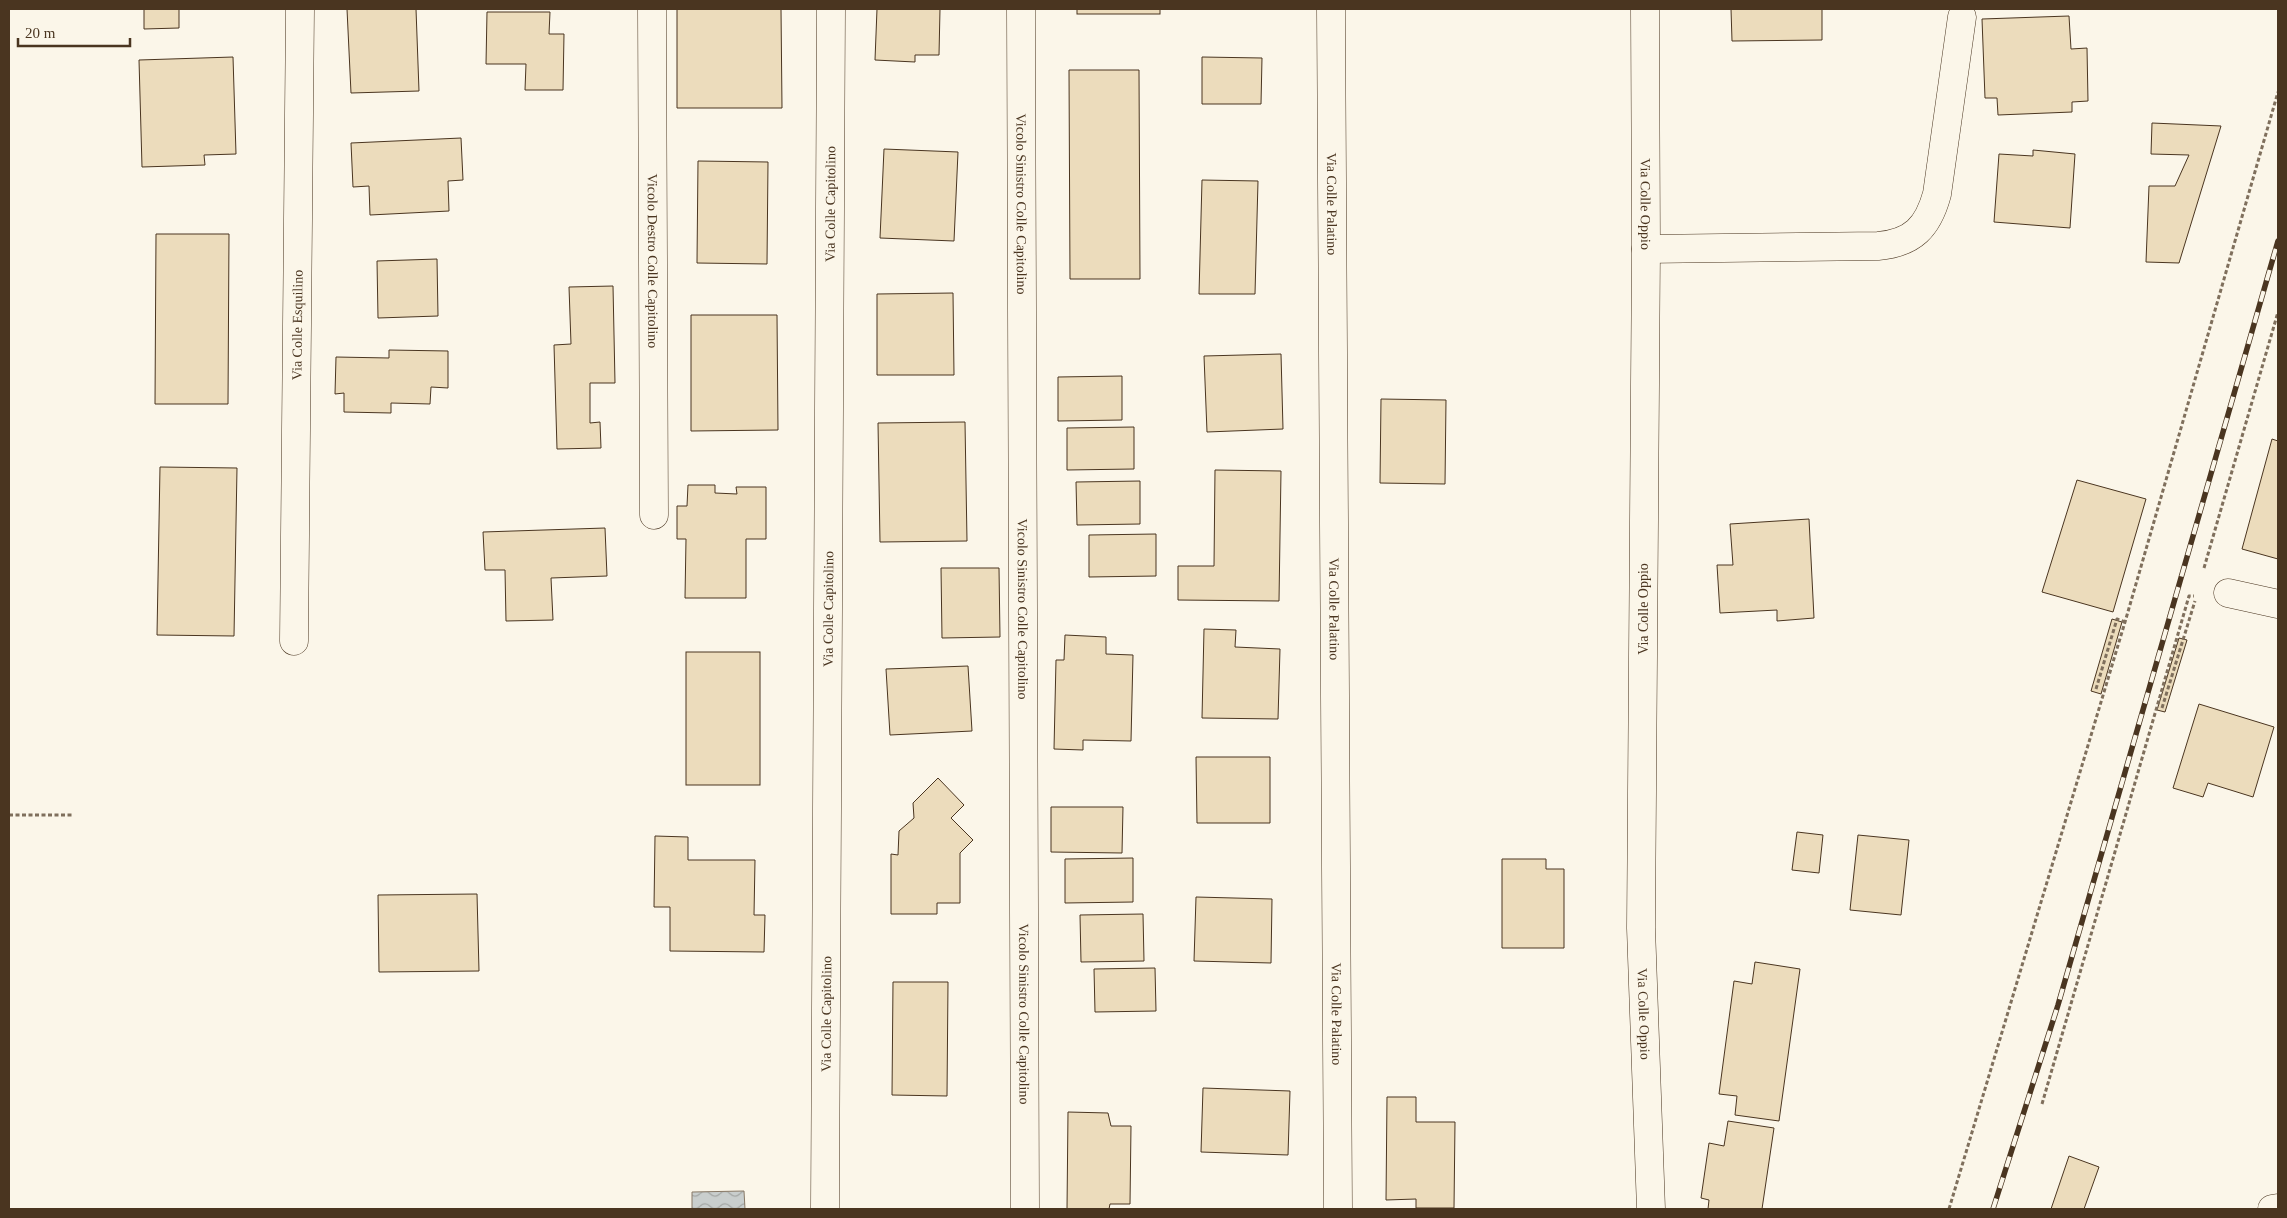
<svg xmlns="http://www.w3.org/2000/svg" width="2287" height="1218" font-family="'Times New Roman',serif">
<defs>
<pattern id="water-waves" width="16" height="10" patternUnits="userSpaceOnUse" patternTransform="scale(1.25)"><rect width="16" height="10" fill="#c9cecd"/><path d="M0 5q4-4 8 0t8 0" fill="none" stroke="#a5a8a6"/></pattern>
</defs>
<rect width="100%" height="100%" fill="#fbf6e9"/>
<polygon fill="url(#water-waves)" stroke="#887966" points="744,1191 745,1209 692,1209 692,1192"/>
<g fill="#ecdcbc" stroke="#4a3520">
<polygon points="144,9 179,9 179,28 144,29"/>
<polygon points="347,9 416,9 419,91 351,93"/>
<polygon points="677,9 781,9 782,108 677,108"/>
<polygon points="877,9 940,9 939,55 915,55 915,62 875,60"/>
<rect x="1077" y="9" width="83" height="5"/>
<polygon points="1731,9 1822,9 1822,40 1732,41"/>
<polygon points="487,12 550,12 549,34 564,34 563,90 525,90 526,64 486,64"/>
<polygon points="2069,16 2071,49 2087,48 2088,101 2072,102 2072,112 1998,115 1997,98 1985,98 1982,19"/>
<polygon points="233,57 236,154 204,155 205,165 142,167 139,60"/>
<polygon points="1202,57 1262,58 1261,104 1202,104"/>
<polygon points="1069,70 1139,70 1140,279 1070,279"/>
<polygon points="2152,123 2221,126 2179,263 2146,262 2149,186 2175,186 2189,155 2151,154"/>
<polygon points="461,138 463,180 448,181 449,211 370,215 369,186 353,187 351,143"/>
<polygon points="884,149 958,152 954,241 880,238"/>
<polygon points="2033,150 2075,154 2070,228 1994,222 1999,154 2033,156"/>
<polygon points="698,161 768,162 767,264 697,263"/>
<polygon points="1202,180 1258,181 1255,294 1199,294"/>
<polygon points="156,234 229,234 228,404 155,404"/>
<polygon points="437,259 438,316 378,318 377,261"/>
<polygon points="613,286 615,383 590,383 590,423 600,422 601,448 557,449 554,345 571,344 569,287"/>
<polygon points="953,293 954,375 877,375 877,294"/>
<polygon points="691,315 777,315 778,430 691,431"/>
<polygon points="389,350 448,351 448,388 431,387 430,404 391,403 391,413 344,412 344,393 335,394 336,357 389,358"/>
<polygon points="1281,354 1283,429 1207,432 1204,356"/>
<polygon points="1122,376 1122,420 1058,421 1058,377"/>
<polygon points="1381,399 1446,400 1445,484 1380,483"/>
<polygon points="965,422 967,541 880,542 878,423"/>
<polygon points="1134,427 1134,469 1067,470 1067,428"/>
<polygon points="2272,439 2278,441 2278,559 2242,549"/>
<polygon points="160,467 237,468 234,636 157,635"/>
<polygon points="1215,470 1281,471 1279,601 1178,600 1178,566 1214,566"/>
<polygon points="2077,480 2146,499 2113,612 2042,592"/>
<polygon points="1140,481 1140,524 1077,525 1076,482"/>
<polygon points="688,485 715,485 715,493 737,494 736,487 766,487 766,539 746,539 746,598 685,598 686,539 677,539 677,506 687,506"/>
<polygon points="1809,519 1814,618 1777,621 1777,610 1720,613 1717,565 1733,565 1730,524"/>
<polygon points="605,528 607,576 551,578 553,620 506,621 505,570 485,570 483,532"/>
<polygon points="1156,534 1156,576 1089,577 1089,535"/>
<polygon points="941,568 999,568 1000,637 942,638"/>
<polygon points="2112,619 2122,622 2101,694 2091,691"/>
<polygon points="1204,629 1236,630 1235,647 1280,649 1278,719 1202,718"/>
<polygon points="1065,635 1106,637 1106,654 1133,655 1131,741 1083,740 1083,750 1054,749 1056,660 1064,660"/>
<polygon points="2179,638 2187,640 2165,712 2157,710"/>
<rect x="686" y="652" width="74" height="133"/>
<polygon points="968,666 972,731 890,735 886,669"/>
<polygon points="2199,704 2274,727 2253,797 2208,783 2203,797 2173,788"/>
<polygon points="1196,757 1270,757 1270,823 1197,823"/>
<polygon points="938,778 964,805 951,818 973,840 960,853 960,903 937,903 937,914 891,914 891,854 898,855 899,831 914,818 913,803"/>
<polygon points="1051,807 1123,807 1122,853 1051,852"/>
<polygon points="1797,832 1823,835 1819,873 1792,870"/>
<polygon points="1858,835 1909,840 1901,915 1850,910"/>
<polygon points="655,836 688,837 688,860 755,860 754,915 765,915 764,952 670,951 670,907 654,907"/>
<polygon points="1133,858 1133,902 1065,903 1065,859"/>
<polygon points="1502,859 1546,859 1546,869 1564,869 1564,948 1502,948"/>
<polygon points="477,894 479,971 379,972 378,895"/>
<polygon points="1196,897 1272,899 1271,963 1194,961"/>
<polygon points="1143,914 1144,961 1081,962 1080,915"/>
<polygon points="1755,962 1800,969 1779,1121 1735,1115 1737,1096 1719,1094 1734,981 1752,984"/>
<polygon points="1155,968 1156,1011 1095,1012 1094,969"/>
<polygon points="893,982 948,982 947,1096 892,1095"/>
<polygon points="1203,1088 1290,1091 1288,1155 1201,1152"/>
<polygon points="1387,1097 1416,1097 1416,1122 1455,1122 1454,1208 1416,1208 1416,1199 1386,1200"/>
<polygon points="1068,1112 1108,1113 1111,1126 1131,1126 1130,1204 1110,1204 1109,1209 1067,1209"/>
<polygon points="1728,1121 1774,1128 1762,1209 1708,1209 1709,1200 1701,1198 1709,1143 1724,1146"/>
<polygon points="2069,1156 2099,1167 2084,1209 2051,1209"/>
</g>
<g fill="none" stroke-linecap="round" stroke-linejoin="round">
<g stroke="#4a3520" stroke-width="29">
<g id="street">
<path id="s1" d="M652,9L654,515"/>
<path id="s2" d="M1021,9L1025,1209"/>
<path id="s3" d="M1331,9L1338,1209"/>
<path id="s4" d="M1645,9L1646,249L1641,928L1651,1209"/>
<path d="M1646,249L1878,246C1913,243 1928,227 1937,194L1962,17"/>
<polyline points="2228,593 2278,604"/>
<path id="s5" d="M294,641L300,9"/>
<path id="s6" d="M825,1209L831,9"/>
<polyline points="2272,1209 2278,1208"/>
</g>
</g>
<g stroke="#7f6f5c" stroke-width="3" stroke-dasharray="4 2.5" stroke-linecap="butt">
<polyline points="2204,568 2278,312"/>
<polyline points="2096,689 2117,619 2125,622"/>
<polyline points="2162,708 2195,601"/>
<polyline points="9,815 74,815"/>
<polyline points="2042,1104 2189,596 2194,596"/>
<polyline points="1949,1209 2125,622 2278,92"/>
</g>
<use href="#street" stroke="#fbf6e9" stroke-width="28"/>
<g stroke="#4a3520" stroke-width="5.5">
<polyline id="rail" points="1993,1209 2058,1005 2278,241"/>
</g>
<use href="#rail" stroke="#fbf6e9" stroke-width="4" stroke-dasharray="11" stroke-linecap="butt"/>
</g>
<g text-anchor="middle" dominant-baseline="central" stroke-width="4" stroke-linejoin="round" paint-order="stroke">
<g font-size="14" fill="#4a3520" stroke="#fbf6e9">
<text stroke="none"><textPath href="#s6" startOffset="1005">Via Colle Capitolino</textPath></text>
<text stroke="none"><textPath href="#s2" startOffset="195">Vicolo Sinistro Colle Capitolino</textPath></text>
<text stroke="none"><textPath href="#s3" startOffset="195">Via Colle Palatino</textPath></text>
<text stroke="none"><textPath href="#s4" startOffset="195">Via Colle Oppio</textPath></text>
<text stroke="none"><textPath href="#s1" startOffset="252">Vicolo Destro Colle Capitolino</textPath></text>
<text stroke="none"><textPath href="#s5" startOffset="316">Via Colle Esquilino</textPath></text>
<text stroke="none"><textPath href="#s6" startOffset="600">Via Colle Capitolino</textPath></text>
<text stroke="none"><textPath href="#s2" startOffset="600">Vicolo Sinistro Colle Capitolino</textPath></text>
<text stroke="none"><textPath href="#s3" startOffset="600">Via Colle Palatino</textPath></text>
<text transform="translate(1643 609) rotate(-90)">Via Colle Oppio</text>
<text stroke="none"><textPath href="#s6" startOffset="195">Via Colle Capitolino</textPath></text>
<text stroke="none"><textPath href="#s2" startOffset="1005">Vicolo Sinistro Colle Capitolino</textPath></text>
<text stroke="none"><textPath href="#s3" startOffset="1005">Via Colle Palatino</textPath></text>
<text stroke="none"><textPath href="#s4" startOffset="1005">Via Colle Oppio</textPath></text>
</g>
</g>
<rect width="2287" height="1218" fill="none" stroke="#4a3520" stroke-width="20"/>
<path d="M18 38v8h112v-8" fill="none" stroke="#4a3520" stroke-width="2.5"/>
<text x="25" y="38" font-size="15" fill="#4a3520" stroke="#fbf6e9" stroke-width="4" paint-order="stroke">20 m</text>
</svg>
